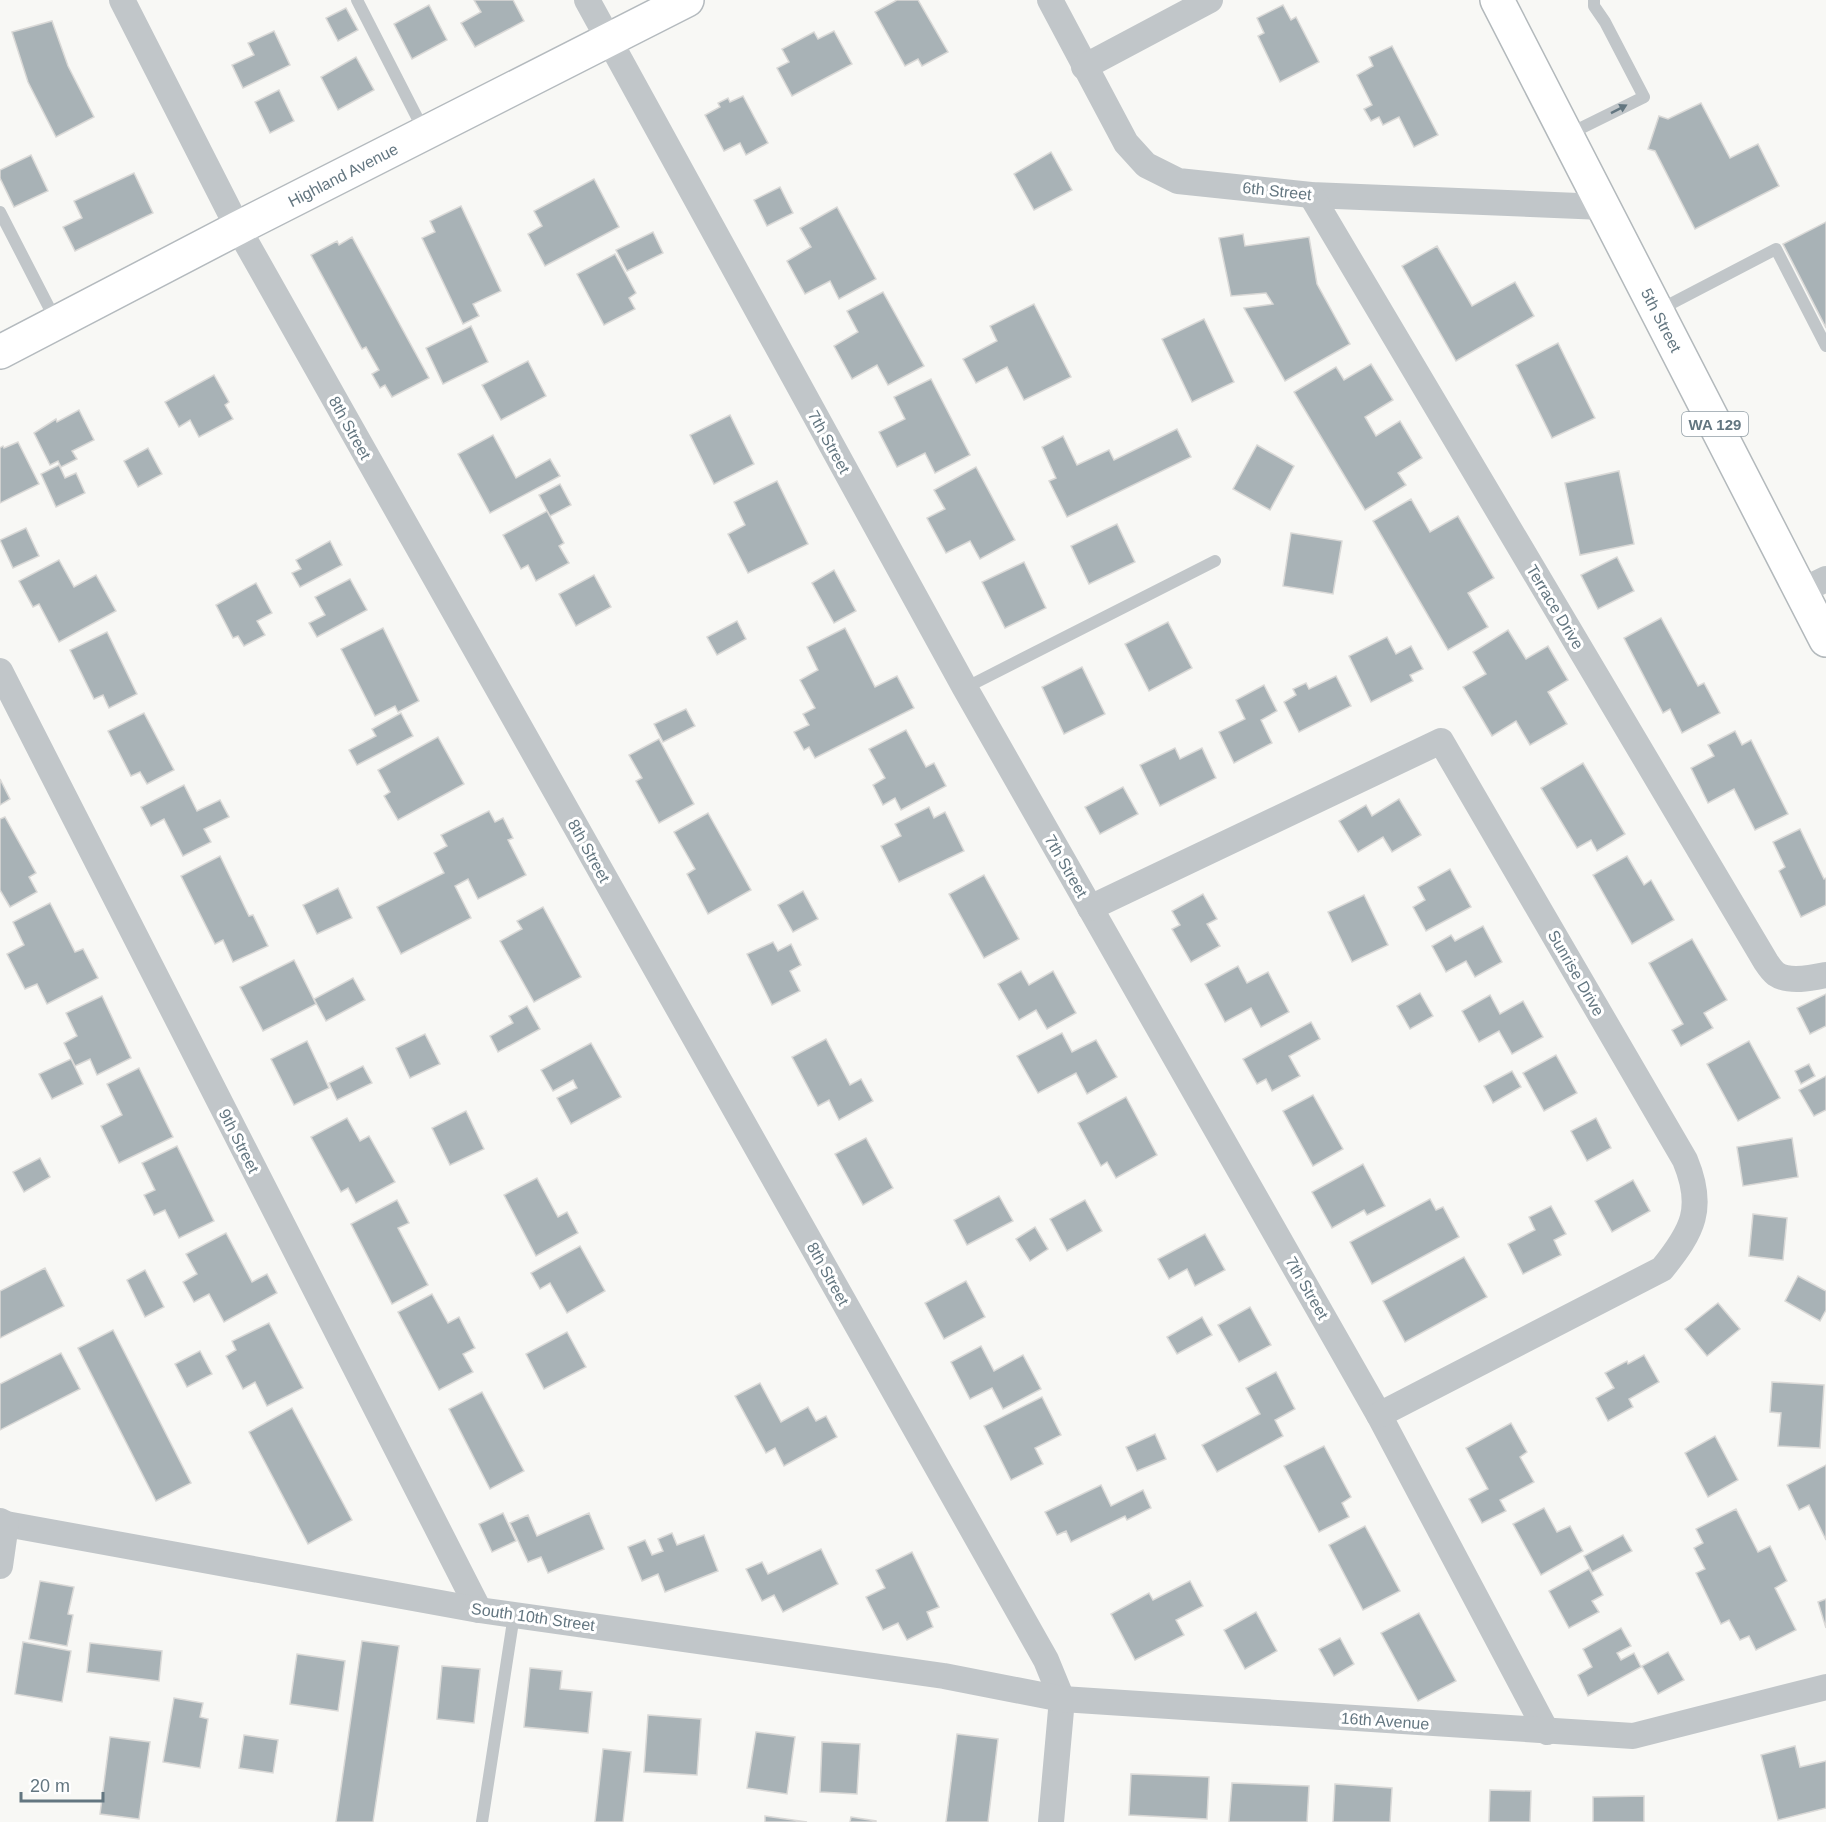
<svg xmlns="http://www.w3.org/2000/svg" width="1826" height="1822" font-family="Arial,sans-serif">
<rect width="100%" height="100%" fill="#f8f8f5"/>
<g fill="#a8b2b6" stroke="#dad9d7" stroke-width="1.5">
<polygon points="474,0 513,0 524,21 475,47 461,23 481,12"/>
<polygon points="897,0 918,0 948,52 922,66 918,59 905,66 875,12"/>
<polygon points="429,5 447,40 412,59 394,24"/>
<polygon points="1283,5 1291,20 1296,17 1319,62 1280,82 1258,36 1264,33 1257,18"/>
<polygon points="346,8 358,30 338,41 326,18"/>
<polygon points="52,21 68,66 94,117 56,137 28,82 12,32"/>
<polygon points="274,31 290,65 243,88 232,65 254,55 248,43"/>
<polygon points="834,31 852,64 792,96 777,68 789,62 782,49 814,32 818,39"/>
<polygon points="1392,46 1438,135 1414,147 1399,117 1383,125 1379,117 1371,121 1364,109 1372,105 1357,75 1373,66 1369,57"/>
<polygon points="356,57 374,90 338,110 321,77"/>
<polygon points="279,90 294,121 270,133 255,102"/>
<polygon points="743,96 768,143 746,155 740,143 724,151 705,115 720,107 718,103 728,98 730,102"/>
<polygon points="1701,103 1730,158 1758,144 1779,186 1695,229 1655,151 1648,149 1659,116 1668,119"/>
<polygon points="1051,152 1072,190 1034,210 1014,174"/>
<polygon points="31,155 48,191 14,207 0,178 0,170"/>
<polygon points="134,173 153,213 75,251 63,227 82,218 74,201"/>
<polygon points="594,179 619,227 545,266 528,234 542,226 534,211"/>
<polygon points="780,187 793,213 767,226 754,200"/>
<polygon points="461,206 501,291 473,304 479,316 463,324 422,238 435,232 430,221"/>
<polygon points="837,207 876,279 839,299 830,281 805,294 787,261 811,247 800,228"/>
<polygon points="1826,222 1826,328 1783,244"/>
<polygon points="653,232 663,253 627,271 616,250"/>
<polygon points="1243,234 1245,246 1309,237 1317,284 1350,344 1285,381 1244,308 1273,304 1266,293 1231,296 1219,238"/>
<polygon points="352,237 429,378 392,397 385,385 380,388 372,374 379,370 366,347 362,349 311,255 337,241 339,245"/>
<polygon points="1437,246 1472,306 1515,282 1534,316 1456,361 1402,266"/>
<polygon points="615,254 636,293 629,298 635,309 604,325 577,274"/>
<polygon points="883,292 924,366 888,385 877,365 852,379 834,346 858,332 847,311"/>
<polygon points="1034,304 1071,377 1024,400 1007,367 976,383 963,359 997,341 990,326"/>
<polygon points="1204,319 1234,382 1192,402 1162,339"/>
<polygon points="471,326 488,362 443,384 426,348"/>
<polygon points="1558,343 1595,418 1552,438 1516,365"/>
<polygon points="528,361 546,396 501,420 482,385"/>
<polygon points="1371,364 1393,400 1365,417 1376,436 1400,421 1422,458 1398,473 1406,485 1365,510 1294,392 1336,367 1344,380"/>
<polygon points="214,375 229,402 225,405 233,419 199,437 190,420 179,427 165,402"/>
<polygon points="931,379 970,455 935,473 925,453 897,467 879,432 905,419 894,397"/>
<polygon points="79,410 94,440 72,451 77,459 61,467 58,461 50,465 34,433 56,419 57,422"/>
<polygon points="730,415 754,464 714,484 690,435"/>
<polygon points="1177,429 1191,457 1067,517 1049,481 1056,478 1042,447 1063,436 1077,465 1109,450 1114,460"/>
<polygon points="493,435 516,478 550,459 560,476 490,513 458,454"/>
<polygon points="18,442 39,484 0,503 0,448 3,446 4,448"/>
<polygon points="1257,445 1294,466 1270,510 1233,489"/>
<polygon points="148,448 162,474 138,487 124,461"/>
<polygon points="59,465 65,478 76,473 85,493 56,507 41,474"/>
<polygon points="976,467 1015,540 980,559 970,541 946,553 927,518 945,509 934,490"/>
<polygon points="1619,471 1634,544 1580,555 1565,483"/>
<polygon points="777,481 808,544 748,573 728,534 745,525 734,502"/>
<polygon points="560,484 571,505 550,516 539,495"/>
<polygon points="1411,499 1430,532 1458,516 1494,578 1468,593 1488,627 1448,650 1373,521"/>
<polygon points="547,511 564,543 559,546 569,563 536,581 528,565 521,569 503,535"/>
<polygon points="1117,524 1135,562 1089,584 1071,546"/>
<polygon points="26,528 39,556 13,568 0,540"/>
<polygon points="1291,533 1342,541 1333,594 1283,586"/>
<polygon points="330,541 342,565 300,587 292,573 301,569 296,560"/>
<polygon points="1617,557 1634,591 1598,609 1581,575"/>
<polygon points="59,560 74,587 96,575 116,611 59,642 39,604 33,607 19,581"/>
<polygon points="1024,562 1046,608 1005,628 982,582"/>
<polygon points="834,570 856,611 834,623 812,583"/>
<polygon points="594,575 611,607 576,626 559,594"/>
<polygon points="350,579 367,610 317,637 309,623 325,615 315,597"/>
<polygon points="256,583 272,613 257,621 265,635 244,646 238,636 233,638 216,605"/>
<polygon points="1661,618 1698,686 1704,683 1720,713 1682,733 1670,709 1663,713 1624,638"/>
<polygon points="737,621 746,639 717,655 707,637"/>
<polygon points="1168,622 1192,668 1149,691 1125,644"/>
<polygon points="383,628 419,701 398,712 395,706 375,716 341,649"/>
<polygon points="845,628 875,687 897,676 914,708 815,758 809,747 804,750 794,732 809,725 803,714 815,708 800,680 818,670 807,647"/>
<polygon points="1508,630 1526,659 1548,646 1568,680 1548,692 1567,724 1530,745 1516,721 1492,736 1463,687 1486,674 1473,652"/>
<polygon points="107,632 137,694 109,708 103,695 94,699 70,650"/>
<polygon points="1387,637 1396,654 1411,646 1423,669 1410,675 1413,681 1371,702 1349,656"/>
<polygon points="1082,667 1105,714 1064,734 1042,687"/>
<polygon points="1336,676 1351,706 1299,732 1284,702 1296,695 1293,689 1306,683 1309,689"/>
<polygon points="1264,685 1277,711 1261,720 1272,743 1234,763 1219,732 1245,719 1236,700"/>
<polygon points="686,709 695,726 663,742 654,724"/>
<polygon points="144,713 174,770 147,784 140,772 131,776 108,731"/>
<polygon points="401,713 413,736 357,765 349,750 376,736 372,729"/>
<polygon points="906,730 926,767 934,763 946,786 901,810 895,798 883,805 873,785 885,778 869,749"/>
<polygon points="1735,731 1742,745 1751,740 1788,814 1755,830 1734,789 1708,803 1691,768 1714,756 1708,745"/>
<polygon points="438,737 464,784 398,820 384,796 390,792 378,770"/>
<polygon points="659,739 694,804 659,823 636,781 642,778 629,755"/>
<polygon points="1175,748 1180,759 1202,748 1216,778 1160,806 1140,765"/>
<polygon points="1583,763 1625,834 1597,851 1591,840 1577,848 1541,788"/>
<polygon points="0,779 10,799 0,805"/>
<polygon points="184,785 197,811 220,800 229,817 204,829 211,842 183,856 164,819 151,826 141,807"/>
<polygon points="1123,787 1138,814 1100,834 1085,807"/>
<polygon points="1399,799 1421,835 1392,852 1383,837 1358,852 1339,821 1366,805 1372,816"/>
<polygon points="929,807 934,818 945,812 964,851 899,882 881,846 901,836 895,824"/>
<polygon points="489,811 495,822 503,818 513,838 508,840 526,875 478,899 468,879 455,886 471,918 401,954 377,907 444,873 434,853 447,846 441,835"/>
<polygon points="708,813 751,890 708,914 687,874 695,869 674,832"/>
<polygon points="5,817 36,873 29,877 37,892 10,907 0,890 0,819"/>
<polygon points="1800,829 1824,879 1826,878 1826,905 1801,917 1779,871 1785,867 1773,842"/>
<polygon points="220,856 249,916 253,915 268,946 233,962 223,940 215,944 181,876"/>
<polygon points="1627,856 1644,885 1651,880 1674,920 1632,944 1593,875"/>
<polygon points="1450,869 1471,907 1426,931 1413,907 1425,900 1418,887"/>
<polygon points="984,875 1019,939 984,958 949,894"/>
<polygon points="338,888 352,918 317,934 303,905"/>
<polygon points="803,891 818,919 793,932 778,905"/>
<polygon points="1203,894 1217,919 1207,924 1220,946 1191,962 1172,929 1180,925 1172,911"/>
<polygon points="1364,895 1388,945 1352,962 1328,912"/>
<polygon points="50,903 75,952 83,949 98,978 47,1004 37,984 25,989 7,954 24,945 13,922"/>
<polygon points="543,907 581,977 534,1002 500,941 522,929 517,921"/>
<polygon points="1483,926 1502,962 1475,977 1466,961 1446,972 1432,946 1451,935 1455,941"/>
<polygon points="1692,939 1727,1000 1704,1013 1713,1028 1681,1046 1672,1030 1683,1024 1649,963"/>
<polygon points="773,942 778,951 791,944 801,965 790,971 800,991 772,1005 747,954"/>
<polygon points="294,960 316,1004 263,1031 240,987"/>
<polygon points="1238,966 1247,983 1268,972 1289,1012 1261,1027 1251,1008 1225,1022 1205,984"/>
<polygon points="1021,971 1029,985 1053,971 1076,1013 1047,1029 1036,1010 1019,1020 998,984"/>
<polygon points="353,978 365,1000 326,1021 314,999"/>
<polygon points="1420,993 1433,1016 1410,1029 1397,1006"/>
<polygon points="1826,994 1826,1026 1810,1034 1797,1008"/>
<polygon points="1490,995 1500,1014 1523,1001 1543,1037 1512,1054 1499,1031 1479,1042 1462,1011"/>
<polygon points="102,996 131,1058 97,1075 90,1059 75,1066 64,1043 77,1036 66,1013"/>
<polygon points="527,1006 540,1029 498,1052 490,1036 513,1023 509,1016"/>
<polygon points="1311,1022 1320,1039 1289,1056 1300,1076 1272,1091 1266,1079 1257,1084 1243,1059"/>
<polygon points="1062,1033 1072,1052 1096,1040 1117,1077 1087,1094 1076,1073 1038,1093 1017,1056"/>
<polygon points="425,1034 440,1064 410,1078 396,1048"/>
<polygon points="826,1039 850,1085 861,1079 873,1101 839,1120 829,1100 818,1106 792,1057"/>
<polygon points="307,1041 329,1088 294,1105 271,1059"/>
<polygon points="1749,1041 1780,1098 1738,1121 1707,1064"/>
<polygon points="591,1043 621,1097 571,1124 557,1098 577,1088 573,1080 553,1091 541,1070"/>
<polygon points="1556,1055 1577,1093 1544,1111 1523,1073"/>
<polygon points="71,1059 83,1084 52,1099 39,1074"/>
<polygon points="1809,1064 1815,1076 1801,1084 1795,1071"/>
<polygon points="363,1066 372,1083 337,1100 329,1083"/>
<polygon points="139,1068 173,1137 119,1163 101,1126 122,1115 107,1084"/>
<polygon points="1512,1071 1521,1087 1493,1103 1484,1086"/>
<polygon points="1826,1076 1826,1110 1814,1116 1799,1090"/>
<polygon points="1313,1095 1343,1149 1313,1166 1283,1111"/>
<polygon points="1126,1097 1157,1155 1116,1178 1107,1162 1101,1166 1078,1123"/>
<polygon points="466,1111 484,1149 450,1165 432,1128"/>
<polygon points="347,1118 360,1141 369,1136 395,1182 356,1203 348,1188 341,1192 311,1137"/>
<polygon points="1596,1118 1611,1148 1587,1161 1571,1131"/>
<polygon points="866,1138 893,1188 863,1205 835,1154"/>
<polygon points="1792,1138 1798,1177 1743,1186 1737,1147"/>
<polygon points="177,1146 214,1221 179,1238 165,1210 154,1215 144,1195 155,1190 142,1163"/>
<polygon points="40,1158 50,1177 24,1192 13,1172"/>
<polygon points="1363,1164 1385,1206 1367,1215 1364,1210 1332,1228 1312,1192"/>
<polygon points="537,1178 558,1217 567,1212 578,1233 536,1256 504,1195"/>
<polygon points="1633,1180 1650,1211 1612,1232 1595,1201"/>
<polygon points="999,1196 1013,1221 967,1245 954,1220"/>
<polygon points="1430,1199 1436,1210 1443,1207 1459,1237 1372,1284 1350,1242"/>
<polygon points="397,1200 409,1223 398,1228 428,1285 392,1304 351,1224"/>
<polygon points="1085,1200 1102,1231 1067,1251 1050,1219"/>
<polygon points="1551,1206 1566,1234 1554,1240 1561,1255 1523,1274 1508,1244 1535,1230 1529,1217"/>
<polygon points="1753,1214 1787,1218 1783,1260 1749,1256"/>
<polygon points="1035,1227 1048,1249 1030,1261 1016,1239"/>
<polygon points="226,1233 252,1282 267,1274 277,1293 224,1322 209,1294 194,1302 183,1282 197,1274 186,1254"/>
<polygon points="1205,1234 1225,1270 1195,1286 1187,1269 1169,1279 1158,1259"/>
<polygon points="580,1246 605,1291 567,1313 550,1283 540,1289 531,1273"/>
<polygon points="1464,1257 1487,1297 1405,1342 1383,1301"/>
<polygon points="45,1268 64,1306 0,1338 0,1291"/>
<polygon points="145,1270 164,1307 145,1317 127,1280"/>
<polygon points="1798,1276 1826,1291 1826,1310 1820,1321 1785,1301"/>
<polygon points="966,1281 985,1317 944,1339 925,1303"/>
<polygon points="432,1294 448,1323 459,1317 475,1348 463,1354 473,1372 439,1390 398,1312"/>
<polygon points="1718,1303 1740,1329 1707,1356 1685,1329"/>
<polygon points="1250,1307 1271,1345 1239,1362 1218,1325"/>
<polygon points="1202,1317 1212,1335 1177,1354 1167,1337"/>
<polygon points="269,1323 303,1388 267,1406 255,1382 243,1389 226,1356 236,1350 232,1341"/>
<polygon points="113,1330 191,1483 156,1501 78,1348"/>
<polygon points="567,1332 586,1367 544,1389 526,1354"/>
<polygon points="981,1346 994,1371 1023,1355 1041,1389 1003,1409 992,1388 970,1399 951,1362"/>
<polygon points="200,1351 212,1374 187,1387 175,1364"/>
<polygon points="61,1353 80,1389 0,1430 0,1384"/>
<polygon points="1644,1355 1659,1382 1629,1399 1633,1407 1608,1421 1596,1398 1614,1388 1605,1373 1627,1361 1628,1364"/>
<polygon points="1276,1372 1295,1409 1275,1420 1283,1436 1217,1472 1202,1445 1260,1414 1246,1388"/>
<polygon points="1772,1382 1824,1385 1820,1448 1778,1446 1781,1413 1770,1412"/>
<polygon points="760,1383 781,1422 808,1407 816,1421 826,1416 837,1437 784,1466 775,1448 766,1453 735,1396"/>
<polygon points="482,1392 524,1471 490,1489 449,1409"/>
<polygon points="1042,1397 1061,1435 1035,1448 1043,1464 1011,1480 984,1426"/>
<polygon points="292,1408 352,1520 308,1544 249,1432"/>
<polygon points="1511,1423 1527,1452 1520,1457 1534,1482 1500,1500 1506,1511 1482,1523 1469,1499 1488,1489 1466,1448"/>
<polygon points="1155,1434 1166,1459 1137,1471 1126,1447"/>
<polygon points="1715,1436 1738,1480 1708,1497 1685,1453"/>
<polygon points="1324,1446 1351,1497 1342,1503 1349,1517 1319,1532 1284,1466"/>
<polygon points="1826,1465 1826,1540 1809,1505 1799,1510 1787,1485"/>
<polygon points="1101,1485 1111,1506 1143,1490 1151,1508 1127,1520 1125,1516 1071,1542 1066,1531 1057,1535 1045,1512"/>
<polygon points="1544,1508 1557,1532 1570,1526 1583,1551 1541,1575 1513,1524"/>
<polygon points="1736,1509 1758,1552 1770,1546 1787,1581 1775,1588 1796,1630 1756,1650 1749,1636 1740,1640 1729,1620 1721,1624 1696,1573 1705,1569 1694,1548 1703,1543 1696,1529"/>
<polygon points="503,1513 516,1541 492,1552 479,1524"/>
<polygon points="589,1513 604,1549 548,1573 541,1557 528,1562 510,1523 528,1515 537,1536"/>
<polygon points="1365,1526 1400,1591 1363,1610 1329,1545"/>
<polygon points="672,1533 677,1545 704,1535 718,1571 665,1592 658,1574 642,1581 628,1547 645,1540 652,1555 663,1551 658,1539"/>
<polygon points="1623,1535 1632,1551 1592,1572 1584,1556"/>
<polygon points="821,1549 838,1584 783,1612 774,1595 762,1601 746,1569 762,1562 768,1574"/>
<polygon points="912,1552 939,1607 927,1612 933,1627 907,1640 898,1623 883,1630 866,1597 885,1588 876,1570"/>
<polygon points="1589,1569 1603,1595 1592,1601 1599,1612 1569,1628 1549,1591"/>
<polygon points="40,1581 74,1587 68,1614 73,1615 67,1646 29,1639"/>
<polygon points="1190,1581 1203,1606 1176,1620 1184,1635 1135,1660 1111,1614 1149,1593 1153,1600"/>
<polygon points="1826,1599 1826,1628 1818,1602"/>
<polygon points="1256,1612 1277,1651 1245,1669 1224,1630"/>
<polygon points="1419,1613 1456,1681 1418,1701 1381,1633"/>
<polygon points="1621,1628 1631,1646 1617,1653 1621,1660 1634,1653 1641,1667 1588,1696 1578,1675 1592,1667 1583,1649"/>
<polygon points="1340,1638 1354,1664 1334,1676 1319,1649"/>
<polygon points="362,1641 399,1646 373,1822 336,1822"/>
<polygon points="23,1642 71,1651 62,1702 15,1694"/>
<polygon points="90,1643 162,1651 159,1681 87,1672"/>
<polygon points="1668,1652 1684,1680 1658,1694 1642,1666"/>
<polygon points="297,1654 345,1661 338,1711 290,1704"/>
<polygon points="442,1666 480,1669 474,1723 437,1719"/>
<polygon points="530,1668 562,1671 560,1689 592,1692 588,1733 524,1727"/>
<polygon points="174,1698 203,1703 200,1717 208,1719 200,1768 163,1762"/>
<polygon points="648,1715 701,1719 697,1775 644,1772"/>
<polygon points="756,1732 795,1737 787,1794 747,1788"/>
<polygon points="957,1734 998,1739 988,1822 946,1822"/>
<polygon points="244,1735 278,1740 273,1773 239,1768"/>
<polygon points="110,1737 150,1742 139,1819 100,1814"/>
<polygon points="822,1742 860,1744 857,1794 820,1792"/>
<polygon points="1795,1746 1800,1767 1826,1761 1826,1808 1778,1820 1761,1755"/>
<polygon points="603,1749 631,1752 623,1822 595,1822"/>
<polygon points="1131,1774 1209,1777 1207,1819 1129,1815"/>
<polygon points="1232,1783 1309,1786 1307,1822 1229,1822"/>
<polygon points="1335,1784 1392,1788 1390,1822 1333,1822"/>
<polygon points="1490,1790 1531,1791 1530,1822 1489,1822"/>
<polygon points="1644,1796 1644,1822 1593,1822 1593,1797"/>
<polygon points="765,1816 807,1822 765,1822"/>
<polygon points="851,1817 876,1821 876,1822 850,1822"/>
</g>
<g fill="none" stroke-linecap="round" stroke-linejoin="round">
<g stroke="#b4babe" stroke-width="36">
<g id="secondary">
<path id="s1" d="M0,352L238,228L687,0"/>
</g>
</g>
<g stroke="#b3b9bc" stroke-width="36">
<g id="primary">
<path id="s2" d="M1497,0L1826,640"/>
</g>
</g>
<g stroke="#c1c6c9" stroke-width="12">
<polyline points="357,0 424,131"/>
<polyline points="1567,135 1644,97 1605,22 1594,6 1594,0"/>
<polyline points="0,212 56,321"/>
<polyline points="1657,311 1776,249 1826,346"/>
<polyline points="965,688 1215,561"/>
<polyline points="482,1822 514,1615"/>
</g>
<g stroke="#c1c6c9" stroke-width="26">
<polyline points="122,0 238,228 1046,1660 1062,1699 1051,1822"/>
<polyline points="587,0 965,688 1379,1415 1547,1732"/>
<polyline points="1050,0 1126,143 1146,165 1178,181 1311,195 1603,207"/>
<polyline points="1084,67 1210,0"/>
<path d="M1311,195L1766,962C1768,965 1772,971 1776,974C1789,983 1812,978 1826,975"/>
<polyline points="1801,591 1826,579"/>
<polyline points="0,671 479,1610"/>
<path d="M1090,908L1441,741L1685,1160C1705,1208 1693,1231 1662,1269L1379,1415"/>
<polyline points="0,1521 6,1524 479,1610 944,1676 1062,1699 1633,1736 1826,1687"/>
<polyline points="0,1566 6,1524"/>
</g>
<use href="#secondary" stroke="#fff" stroke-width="33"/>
<use href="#primary" stroke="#fff" stroke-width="33"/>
</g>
<defs><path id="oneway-solid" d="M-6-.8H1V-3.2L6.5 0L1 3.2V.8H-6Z" transform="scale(1.5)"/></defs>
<use fill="#637680" href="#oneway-solid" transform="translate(1619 109) rotate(-27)"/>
<g text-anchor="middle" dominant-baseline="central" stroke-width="6" stroke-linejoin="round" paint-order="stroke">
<rect fill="#fff" stroke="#929fa6" stroke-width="1.5" x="1682" y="412" width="66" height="24" rx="4.5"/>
<g font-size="15" font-weight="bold" fill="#637680">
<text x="1715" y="424">WA 129</text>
</g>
<g font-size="16" fill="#637680" stroke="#fff">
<text stroke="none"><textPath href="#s1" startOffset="386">Highland Avenue</textPath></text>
<text transform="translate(1277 191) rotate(6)">6th Street</text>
<text stroke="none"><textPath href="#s2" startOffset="360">5th Street</textPath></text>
<text transform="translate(350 428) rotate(61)">8th Street</text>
<text transform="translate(829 442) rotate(61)">7th Street</text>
<text transform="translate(1555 607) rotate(59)">Terrace Drive</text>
<text transform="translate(589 851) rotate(61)">8th Street</text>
<text transform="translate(1066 866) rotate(60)">7th Street</text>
<text transform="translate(1576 973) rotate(60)">Sunrise Drive</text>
<text transform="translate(239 1141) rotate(63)">9th Street</text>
<text transform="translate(828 1274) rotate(61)">8th Street</text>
<text transform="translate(1307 1288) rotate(60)">7th Street</text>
<text transform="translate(533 1617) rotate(8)">South 10th Street</text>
<text transform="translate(1385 1721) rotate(4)">16th Avenue</text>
</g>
</g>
<path d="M21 1792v9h82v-9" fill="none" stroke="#637680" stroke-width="3"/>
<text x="30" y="1792" font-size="18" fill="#637680" stroke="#ffffff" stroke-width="4.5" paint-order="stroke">20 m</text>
</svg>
